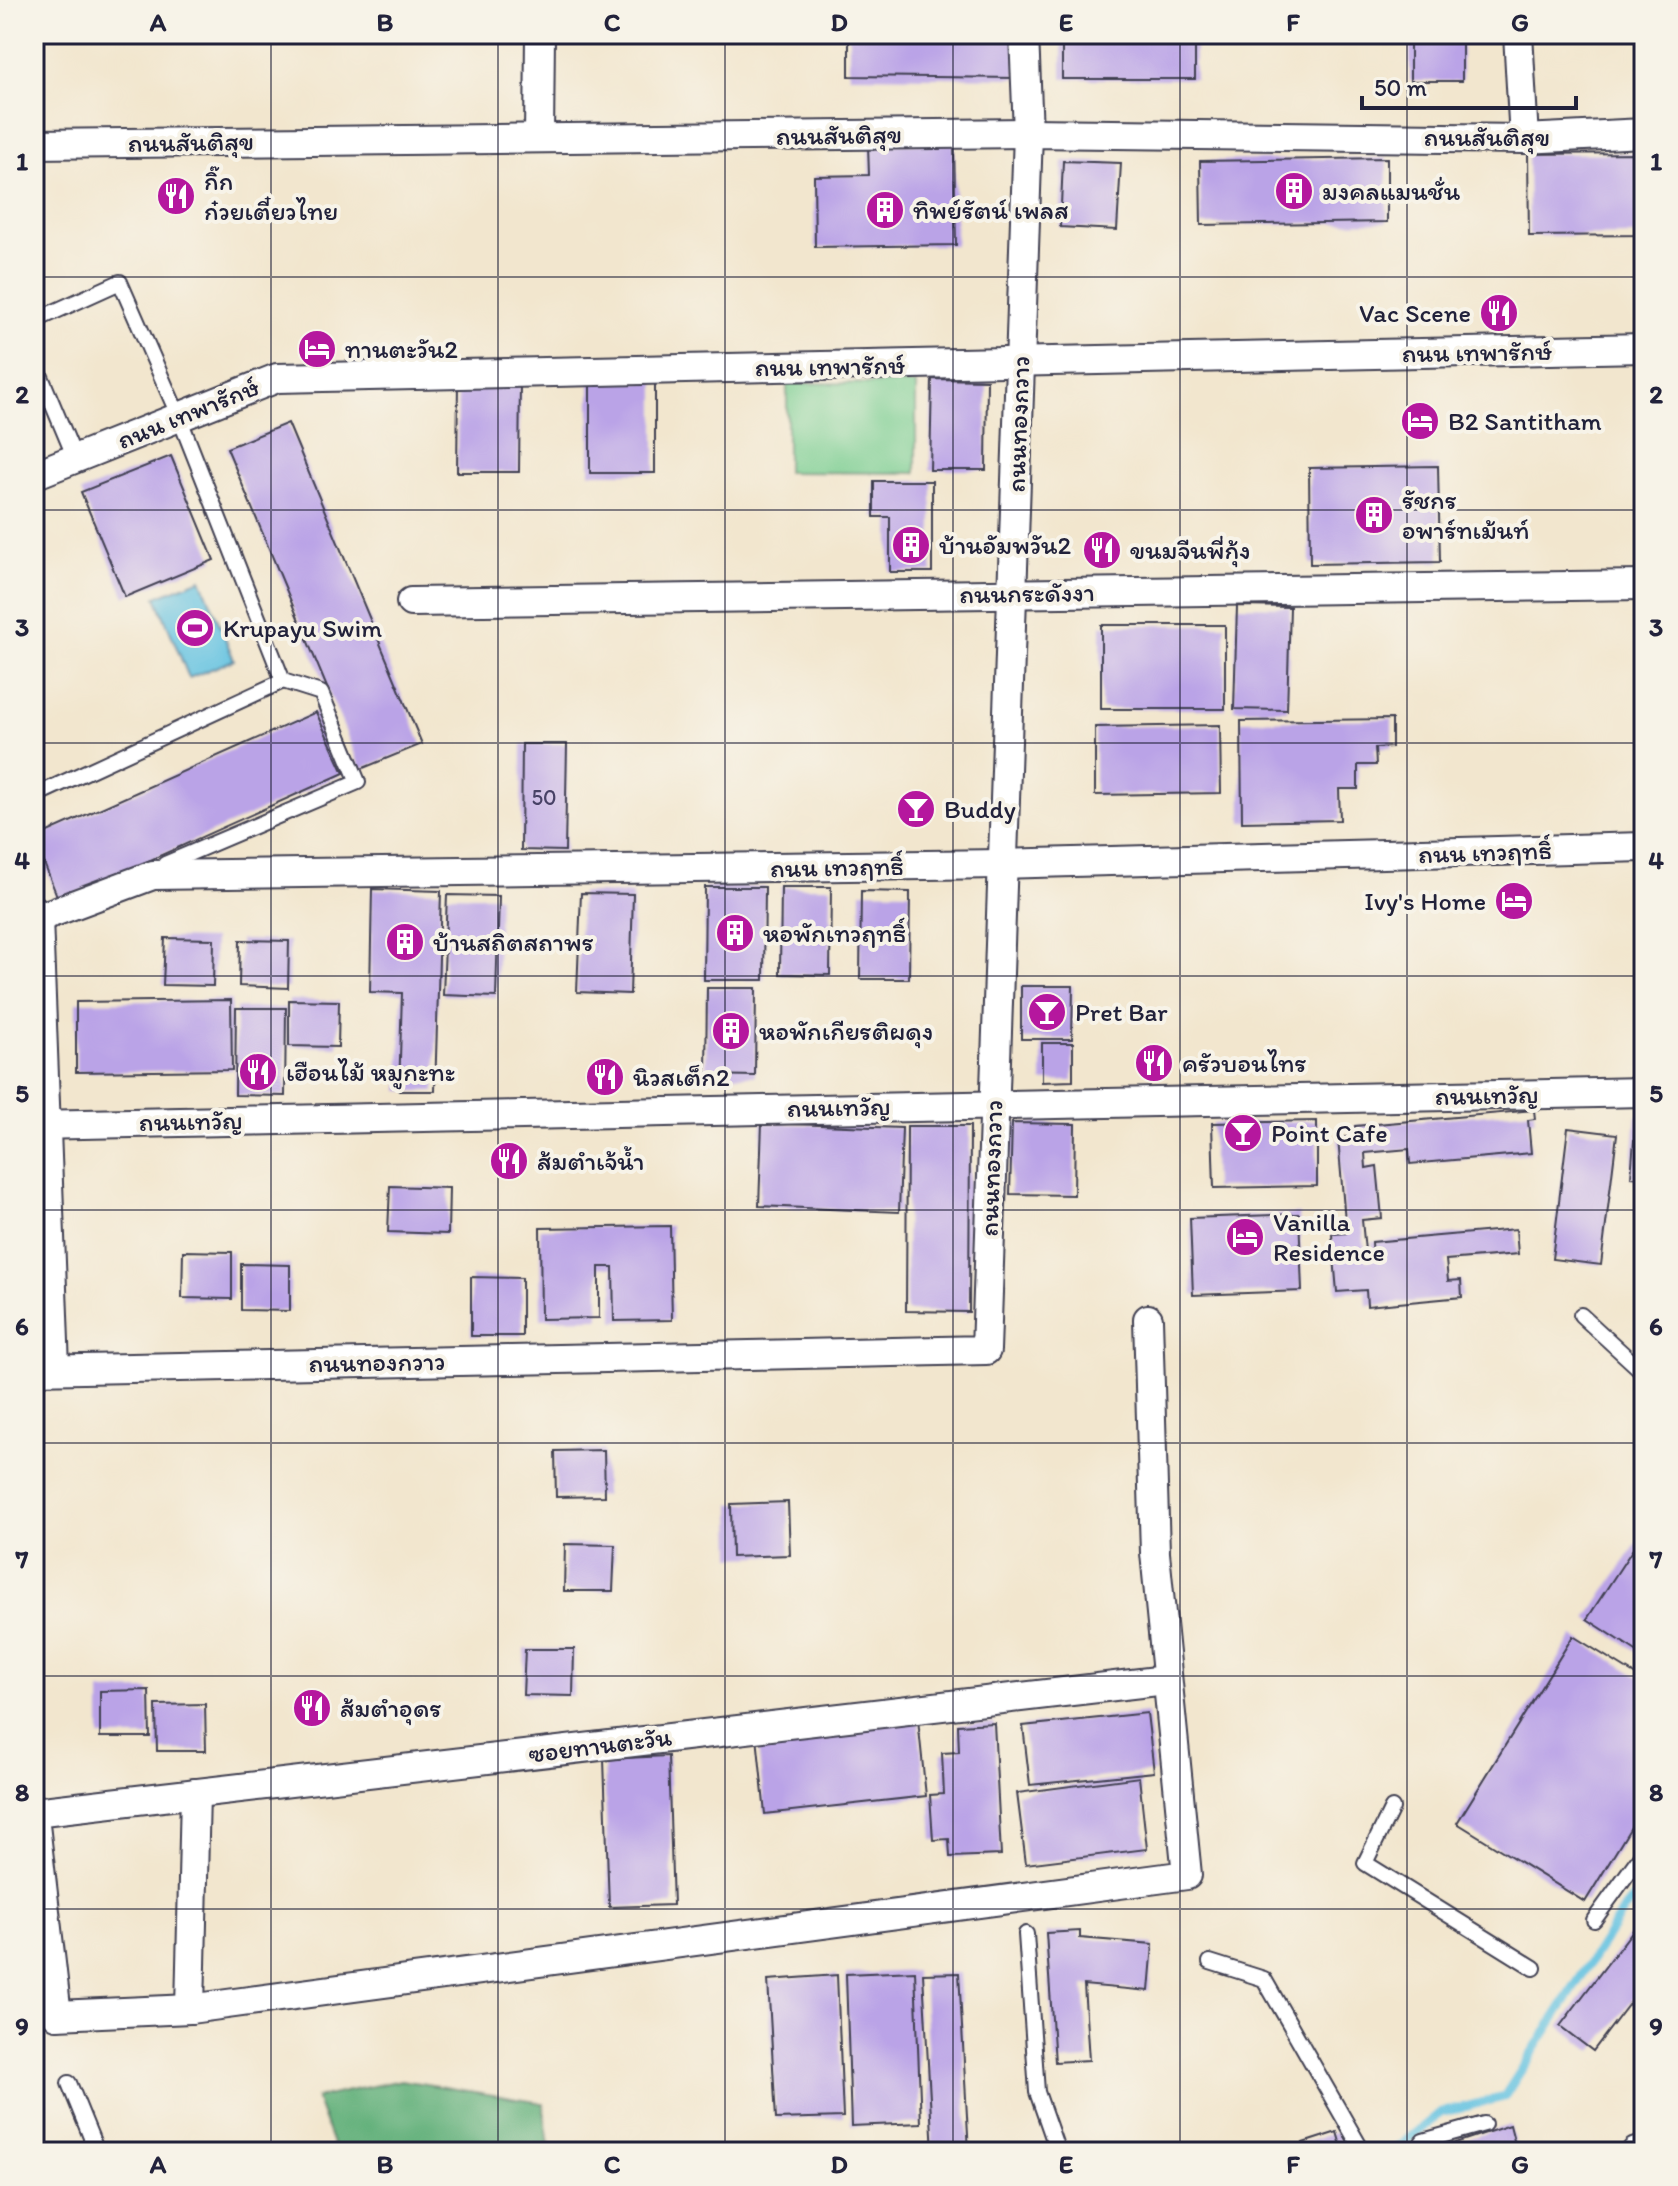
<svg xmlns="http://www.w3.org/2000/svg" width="1678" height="2186" font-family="Itim,'Playpen Sans Thai',sans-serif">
<rect width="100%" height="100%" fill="#f7f3e8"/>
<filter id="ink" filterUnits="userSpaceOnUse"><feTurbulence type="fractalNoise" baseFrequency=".0125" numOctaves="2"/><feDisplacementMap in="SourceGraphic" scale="16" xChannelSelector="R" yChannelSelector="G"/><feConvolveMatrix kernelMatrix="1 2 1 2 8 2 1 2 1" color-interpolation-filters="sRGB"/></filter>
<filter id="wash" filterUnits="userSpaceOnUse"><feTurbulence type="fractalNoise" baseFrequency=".006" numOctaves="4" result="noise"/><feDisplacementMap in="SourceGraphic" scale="32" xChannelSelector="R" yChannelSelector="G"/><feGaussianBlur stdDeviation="1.8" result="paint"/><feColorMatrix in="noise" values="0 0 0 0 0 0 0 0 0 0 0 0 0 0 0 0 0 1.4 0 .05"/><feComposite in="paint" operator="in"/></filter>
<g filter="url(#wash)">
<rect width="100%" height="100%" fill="#f2e6ce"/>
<polygon fill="#79cd90" stroke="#4e7866" stroke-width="2" points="787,383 916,384 916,473 787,472"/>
<polygon fill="#62b07a" stroke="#42695a" stroke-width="2" points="401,2080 543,2103 550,2152 336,2152 316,2098"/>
<polygon fill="#63c2e1" stroke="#42728e" stroke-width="2" points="201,579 234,660 189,678 156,597"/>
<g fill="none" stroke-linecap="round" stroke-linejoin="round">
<polyline stroke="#63c2e1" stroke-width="9" points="1392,2152 1440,2113 1504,2097 1625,1908 1644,1886"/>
</g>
<g id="blocks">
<g fill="#baa3e7">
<polygon points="849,34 1016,34 1016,78 849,76"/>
<rect x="1062" y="34" width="133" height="45"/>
<rect x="1410" y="34" width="52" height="47"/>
<polygon points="954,143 956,245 815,247 814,176 869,175 868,145"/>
<polygon points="1644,153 1644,235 1529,236 1528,154"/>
<polygon points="1387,158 1387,222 1201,225 1200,161"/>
<polygon points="1063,161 1121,163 1117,230 1060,227"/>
<polygon points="932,379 987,380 986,470 930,470"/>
<polygon points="458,381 520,381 519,472 457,472"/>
<rect x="590" y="382" width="65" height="91"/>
<polygon points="288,423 422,744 361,769 227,448"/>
<polygon points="171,456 214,560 125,597 81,492"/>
<polygon points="1438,466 1440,562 1310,564 1309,468"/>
<polygon points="874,481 932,481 932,572 890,572 890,517 874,517"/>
<polygon points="1237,606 1290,607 1287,710 1234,709"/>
<rect x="1101" y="625" width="124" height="84"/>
<polygon points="316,712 344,773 59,901 34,838"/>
<polygon points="1392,719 1392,747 1375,748 1376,765 1358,765 1358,789 1339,789 1340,820 1242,822 1241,721"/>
<polygon points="1220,725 1221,793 1095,795 1095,727"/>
<polygon points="522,744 567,744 565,851 521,850"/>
<polygon points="705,887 765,887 764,980 704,980"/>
<polygon points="781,887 831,887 830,975 780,974"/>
<polygon points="372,889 441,891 435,1091 399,1091 402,993 370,992"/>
<polygon points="861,891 910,892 909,979 860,979"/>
<polygon points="581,893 633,894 630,994 577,992"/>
<polygon points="447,895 499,896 496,997 443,995"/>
<polygon points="165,938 214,939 213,986 163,985"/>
<polygon points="240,940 289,941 288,988 239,986"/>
<polygon points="1021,986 1073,986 1072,1039 1021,1039"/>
<polygon points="707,988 756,988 755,1076 706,1075"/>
<polygon points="231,1000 232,1070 76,1072 76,1002"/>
<polygon points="289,1000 339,1001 338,1047 289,1046"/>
<polygon points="236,1008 286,1008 285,1096 235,1095"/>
<polygon points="1042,1043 1073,1043 1073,1081 1042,1082"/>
<polygon points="1534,1110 1535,1119 1528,1120 1531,1153 1410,1164 1409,1149 1365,1153 1366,1168 1377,1166 1382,1218 1362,1220 1366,1261 1373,1260 1372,1242 1516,1229 1518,1254 1446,1260 1448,1281 1461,1280 1462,1297 1367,1306 1366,1290 1337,1292 1332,1234 1346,1233 1338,1138 1356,1136 1355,1126"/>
<polygon points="1636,1116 1644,1116 1644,1178 1631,1177"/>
<polygon points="1317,1121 1317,1186 1214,1188 1212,1123"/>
<polygon points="762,1123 902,1128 899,1212 759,1206"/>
<polygon points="1012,1123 1075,1124 1074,1195 1010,1194"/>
<polygon points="907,1126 970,1126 969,1312 906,1311"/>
<polygon points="1568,1128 1617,1134 1601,1265 1552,1259"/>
<polygon points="390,1186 449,1188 448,1234 388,1232"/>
<polygon points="1299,1214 1302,1291 1193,1295 1190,1218"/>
<polygon points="670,1226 672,1320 614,1321 613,1267 599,1267 599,1318 541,1319 540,1228"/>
<polygon points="183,1251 232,1252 232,1299 182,1298"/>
<polygon points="241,1264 290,1265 290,1311 241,1310"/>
<polygon points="471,1277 522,1278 522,1336 471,1336"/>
<polygon points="604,1450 605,1496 556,1497 555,1451"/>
<polygon points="788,1502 790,1555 732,1557 731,1504"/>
<polygon points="1644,1532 1644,1656 1587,1619"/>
<polygon points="565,1544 615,1545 613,1591 564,1591"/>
<polygon points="1573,1636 1644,1680 1644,1806 1585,1902 1457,1823"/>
<polygon points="525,1649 574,1649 573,1696 523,1695"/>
<polygon points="149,1690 150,1737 100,1737 100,1691"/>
<polygon points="205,1704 206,1751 157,1751 156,1705"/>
<polygon points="1147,1713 1154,1772 1030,1785 1023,1726"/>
<polygon points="918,1719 926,1796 765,1814 757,1737"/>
<polygon points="994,1723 1001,1855 950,1857 949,1839 933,1840 930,1795 944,1794 942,1753 959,1752 958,1725"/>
<polygon points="668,1756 673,1905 609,1907 604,1759"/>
<polygon points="1139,1777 1147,1849 1026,1864 1017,1793"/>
<polygon points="1644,1916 1644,1984 1593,2051 1560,2026"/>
<polygon points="1080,1931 1080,1938 1153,1944 1149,1991 1084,1985 1089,2060 1055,2062 1046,1933"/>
<polygon points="915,1971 921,2123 851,2126 846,1974"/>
<polygon points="959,1973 969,2152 933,2152 923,1974"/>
<polygon points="837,1975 843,2117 776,2119 768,1980"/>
<polygon points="1510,2125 1517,2152 1431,2152 1431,2151"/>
<polygon points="1337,2132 1343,2152 1306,2152 1303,2143"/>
</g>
</g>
</g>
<g filter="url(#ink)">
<use href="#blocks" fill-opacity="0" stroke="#413f51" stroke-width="2"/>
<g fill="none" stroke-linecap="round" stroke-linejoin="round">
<g stroke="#413f51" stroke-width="18">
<g id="service">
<polyline points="34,321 120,282 179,417 283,681 34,796"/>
<polyline points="34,360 75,458"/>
<polyline points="165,864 358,782 321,693 283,681"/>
<polyline points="1581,1315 1644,1373"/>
<polyline points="1392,1808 1365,1863 1534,1968"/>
<polyline points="1594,1920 1644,1851"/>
<polyline points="1026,1934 1037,2092 1058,2152"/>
<polyline points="1210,1962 1264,1979 1363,2152"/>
<polyline points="69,2083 97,2152"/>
<polyline points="1416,2152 1423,2141 1484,2124"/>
</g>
</g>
<g stroke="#413f51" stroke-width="32">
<g id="minor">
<polyline points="1518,34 1524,139"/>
<polyline points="539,138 540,34"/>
<polyline points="34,144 1028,133 1524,139 1644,133"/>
<polyline points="34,475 277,378 1644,348"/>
<polyline points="411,602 1644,585"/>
<polyline points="34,910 38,918 55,1368"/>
<polyline points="38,918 153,875 1002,864 1644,847"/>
<polyline points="34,1125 1644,1092"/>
<polyline points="34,1370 986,1350 1028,133 1024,34"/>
<polyline points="34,1812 1166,1680"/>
<polyline points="34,1816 57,2015 190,2009 1187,1875 1155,1553 1148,1319"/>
<polyline points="190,2009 195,1793"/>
<polyline points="1636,2152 1644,2150"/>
</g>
</g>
<use href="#service" stroke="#fff" stroke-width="14"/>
<use href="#minor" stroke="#fff" stroke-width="28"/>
</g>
</g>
<path fill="none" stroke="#22223b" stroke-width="2" stroke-opacity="0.55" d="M271,34V2152M498,34V2152M725,34V2152M953,34V2152M1180,34V2152M1407,34V2152M34,277H1644M34,510H1644M34,743H1644M34,976H1644M34,1210H1644M34,1443H1644M34,1676H1644M34,1909H1644"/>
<defs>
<g id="building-disc" transform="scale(2)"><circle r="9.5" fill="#b5179e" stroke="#f7f3e8"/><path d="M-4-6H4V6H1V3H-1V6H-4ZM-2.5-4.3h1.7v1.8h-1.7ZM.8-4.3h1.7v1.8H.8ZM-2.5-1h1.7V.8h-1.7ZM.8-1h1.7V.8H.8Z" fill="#fff"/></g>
<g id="restaurant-disc" transform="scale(2)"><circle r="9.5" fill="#b5179e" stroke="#f7f3e8"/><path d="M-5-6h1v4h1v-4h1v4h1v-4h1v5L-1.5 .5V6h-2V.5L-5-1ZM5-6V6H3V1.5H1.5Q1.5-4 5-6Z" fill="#fff"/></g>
<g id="hotel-disc" transform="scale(2)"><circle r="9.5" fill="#b5179e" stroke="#f7f3e8"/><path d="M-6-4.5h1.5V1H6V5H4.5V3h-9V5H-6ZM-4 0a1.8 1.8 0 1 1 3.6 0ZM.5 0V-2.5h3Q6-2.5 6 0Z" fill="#fff"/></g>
<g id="stadium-disc" transform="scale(2)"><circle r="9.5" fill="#b5179e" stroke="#f7f3e8"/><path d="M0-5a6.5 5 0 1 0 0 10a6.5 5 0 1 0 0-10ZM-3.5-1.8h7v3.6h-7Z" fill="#fff"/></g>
<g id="bar-disc" transform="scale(2)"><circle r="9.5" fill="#b5179e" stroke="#f7f3e8"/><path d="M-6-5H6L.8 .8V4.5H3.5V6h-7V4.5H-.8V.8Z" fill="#fff"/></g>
</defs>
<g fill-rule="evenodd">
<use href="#building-disc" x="1294" y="191"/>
<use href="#restaurant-disc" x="176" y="196"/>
<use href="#building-disc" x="885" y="210"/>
<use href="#restaurant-disc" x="1499" y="313"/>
<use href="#hotel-disc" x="317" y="349"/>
<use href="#hotel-disc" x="1420" y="421"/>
<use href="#building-disc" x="1374" y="515"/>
<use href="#building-disc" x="911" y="545"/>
<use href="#restaurant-disc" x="1102" y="550"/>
<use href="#stadium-disc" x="195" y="628"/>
<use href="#bar-disc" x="916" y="809"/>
<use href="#hotel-disc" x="1514" y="901"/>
<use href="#building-disc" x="735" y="933"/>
<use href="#building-disc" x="405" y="942"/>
<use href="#bar-disc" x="1047" y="1012"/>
<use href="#building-disc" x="731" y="1031"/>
<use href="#restaurant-disc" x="1154" y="1063"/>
<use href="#restaurant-disc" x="258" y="1072"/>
<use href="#restaurant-disc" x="605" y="1077"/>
<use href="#bar-disc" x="1243" y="1133"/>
<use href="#restaurant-disc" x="509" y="1161"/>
<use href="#hotel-disc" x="1245" y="1237"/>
<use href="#restaurant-disc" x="312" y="1708"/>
</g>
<g text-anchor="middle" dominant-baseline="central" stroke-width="8" stroke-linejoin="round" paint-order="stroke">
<g font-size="22" fill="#484266">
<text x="544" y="797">50</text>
</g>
<g font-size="26" fill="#22223b" stroke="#f7f3e8">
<text transform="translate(839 135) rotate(-1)">ถนนสันติสุข</text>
<text x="1487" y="137">ถนนสันติสุข</text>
<text transform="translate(191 142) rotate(-1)">ถนนสันติสุข</text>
<text transform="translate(1477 352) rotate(-1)">ถนน เทพารักษ์</text>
<text transform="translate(830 366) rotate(-1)">ถนน เทพารักษ์</text>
<text transform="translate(188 413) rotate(-22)">ถนน เทพารักษ์</text>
<text transform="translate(1018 424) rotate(-88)">ถนนทองกวาว</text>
<text transform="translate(1027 593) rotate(-1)">ถนนกระดังงา</text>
<text transform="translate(1485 852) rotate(-2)">ถนน เทวฤทธิ์</text>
<text transform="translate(837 867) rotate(-1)">ถนน เทวฤทธิ์</text>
<text transform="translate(1487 1095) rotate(-1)">ถนนเทวัญ</text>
<text transform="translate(839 1107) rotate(-1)">ถนนเทวัญ</text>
<text transform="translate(191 1121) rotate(-1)">ถนนเทวัญ</text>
<text transform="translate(991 1168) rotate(-88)">ถนนทองกวาว</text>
<text transform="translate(377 1362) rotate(-1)">ถนนทองกวาว</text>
<text transform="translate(600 1745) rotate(-7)">ซอยทานตะวัน</text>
</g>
<g font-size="26" fill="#22223b" stroke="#f7f3e8" text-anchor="start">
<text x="204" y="181">กิ๊ก<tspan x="204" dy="30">ก๋วยเตี๋ยวไทย</tspan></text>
<text x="1322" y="191">มงคลแมนชั่น</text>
<text x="913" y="210">ทิพย์รัตน์ เพลส</text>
<text x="1471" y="313" text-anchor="end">Vac Scene</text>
<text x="345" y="349">ทานตะวัน2</text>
<text x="1448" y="421">B2 Santitham</text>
<text x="1402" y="500">รัชกร<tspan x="1402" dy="30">อพาร์ทเม้นท์</tspan></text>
<text x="939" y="545">บ้านอัมพวัน2</text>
<text x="1130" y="550">ขนมจีนพี่กุ้ง</text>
<text x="223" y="628">Krupayu Swim</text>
<text x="944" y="809">Buddy</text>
<text x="1486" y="901" text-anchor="end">Ivy's Home</text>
<text x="763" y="933">หอพักเทวฤทธิ์</text>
<text x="433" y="942">บ้านสถิตสถาพร</text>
<text x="1075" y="1012">Pret Bar</text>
<text x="759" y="1031">หอพักเกียรติผดุง</text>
<text x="1182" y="1063">ครัวบอนไทร</text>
<text x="286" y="1072">เฮือนไม้ หมูกะทะ</text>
<text x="633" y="1077">นิวสเต็ก2</text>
<text x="1271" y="1133">Point Cafe</text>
<text x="537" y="1161">ส้มตำเจ้น้ำ</text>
<text x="1273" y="1222">Vanilla<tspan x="1273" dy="30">Residence</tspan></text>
<text x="340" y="1708">ส้มตำอุดร</text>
</g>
</g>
<rect width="1678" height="2186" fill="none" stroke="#f7f3e8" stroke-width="88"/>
<path d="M1362 96v12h214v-12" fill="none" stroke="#22223b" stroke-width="4"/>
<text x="1374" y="96" font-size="24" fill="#22223b" stroke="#f7f3e8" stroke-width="6" paint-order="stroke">50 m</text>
<rect x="44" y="44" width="1590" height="2098" fill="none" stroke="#22223b" stroke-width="3"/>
<g font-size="26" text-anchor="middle" font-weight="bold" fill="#22223b">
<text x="158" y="31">A</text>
<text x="385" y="31">B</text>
<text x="612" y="31">C</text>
<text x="839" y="31">D</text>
<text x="1066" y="31">E</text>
<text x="1293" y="31">F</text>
<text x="1520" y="31">G</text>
<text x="22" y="170">1</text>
<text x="1656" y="170">1</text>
<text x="22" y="403">2</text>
<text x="1656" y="403">2</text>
<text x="22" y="636">3</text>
<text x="1656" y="636">3</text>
<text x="22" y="869">4</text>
<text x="1656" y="869">4</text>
<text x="22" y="1102">5</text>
<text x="1656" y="1102">5</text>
<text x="22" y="1335">6</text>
<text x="1656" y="1335">6</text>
<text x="22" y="1568">7</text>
<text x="1656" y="1568">7</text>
<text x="22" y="1801">8</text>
<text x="1656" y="1801">8</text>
<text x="22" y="2035">9</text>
<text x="1656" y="2035">9</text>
<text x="158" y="2173">A</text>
<text x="385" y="2173">B</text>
<text x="612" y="2173">C</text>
<text x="839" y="2173">D</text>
<text x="1066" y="2173">E</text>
<text x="1293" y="2173">F</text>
<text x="1520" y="2173">G</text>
</g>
</svg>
